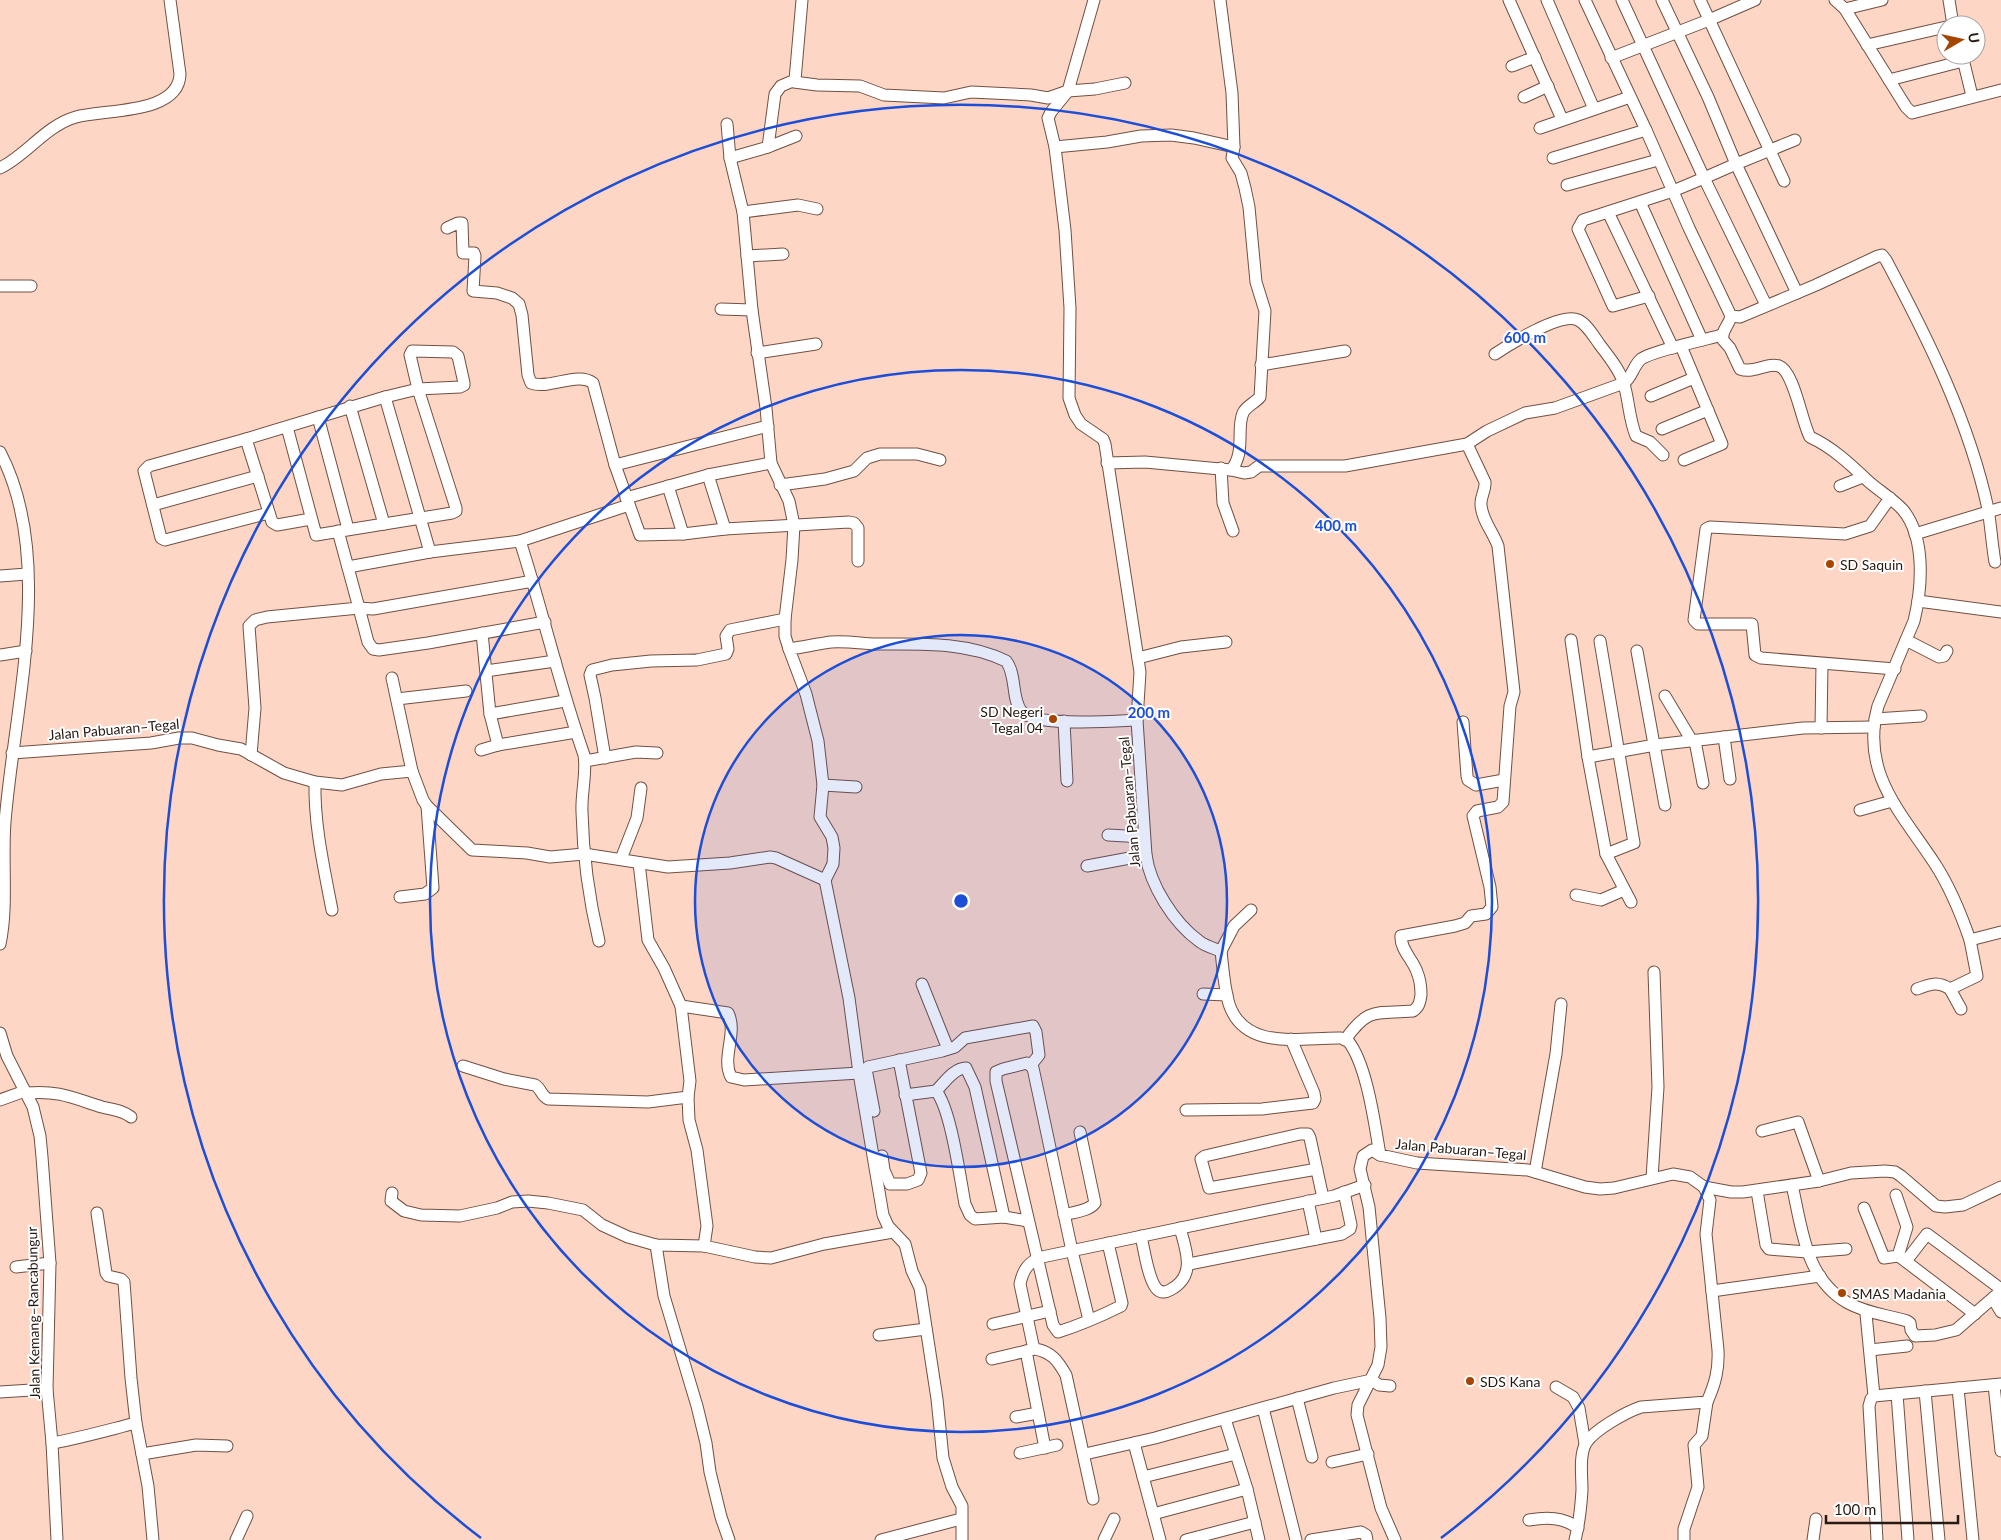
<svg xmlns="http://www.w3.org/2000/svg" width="2001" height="1540" font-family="Lato,sans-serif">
<rect width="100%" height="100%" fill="#fdd6c5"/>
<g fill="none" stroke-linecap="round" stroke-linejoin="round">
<g stroke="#705042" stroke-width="13">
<g id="minor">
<polyline points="1094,0 1068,91 1051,112 1048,118 1055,147 1065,230 1070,308 1069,398 1075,415 1081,424 1103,439 1105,444 1140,672 1137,720"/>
<polyline points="1509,0 1562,119"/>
<polyline points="1547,0 1594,109"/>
<path d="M1585,0L1646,130L1689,228L1731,316L1740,317L1816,285L1878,256L1882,255L1886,260C1928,339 1969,421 1988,509C1991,527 1992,545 1995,562"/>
<polyline points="1622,0 1704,178 1736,164 1708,97 1662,0"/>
<polyline points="1700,0 1784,181"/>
<polyline points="1835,0 1845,9 1906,107 1912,113 2001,90"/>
<polyline points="1949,0 1953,25"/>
<polyline points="1845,9 1882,0"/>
<polyline points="1867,45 1946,27"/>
<polyline points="1962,55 1972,96"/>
<polyline points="1611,58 1709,20 1755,0"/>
<polyline points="1512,66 1535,57"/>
<polyline points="1889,80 1963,61"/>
<polyline points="794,82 817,85 860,86 884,95 944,98 971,92 1031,95 1048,98 1068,91 1095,89 1125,83"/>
<polyline points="1524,97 1548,86"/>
<polyline points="727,124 730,158 743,212 752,310 766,408 771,463 789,501 794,525 792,560 785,619 785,636 789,649"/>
<polyline points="1540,128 1630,97"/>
<polyline points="1795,140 1736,164 1797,293"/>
<polyline points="768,147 796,136"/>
<polyline points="1055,147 1107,142 1141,136 1171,135 1194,138 1234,147"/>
<polyline points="730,158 768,147 775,94 781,86 795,80 802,0"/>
<polyline points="1553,158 1646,130"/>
<path d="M0,168C27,155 45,126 76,117C103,109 179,115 180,74L170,0"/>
<polyline points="1567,185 1658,160"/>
<polyline points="1640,202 1702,340"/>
<polyline points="743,212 798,205 817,209"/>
<polyline points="1608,212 1673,348"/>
<path d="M447,228L458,223H462L463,253H474L475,256L473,291L497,293L512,298L519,304L522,315L528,375L531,383C549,390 578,371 593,383L615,465L640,535L683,534L725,529L849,522L854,523L858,528V561"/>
<polyline points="747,256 783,254"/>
<polyline points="0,286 31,286"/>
<polyline points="1649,296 1613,306 1578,229 1583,220 1673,191 1704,178 1766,305"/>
<polyline points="721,309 752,310"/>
<path d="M1731,316C1729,326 1721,330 1723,340L1730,348L1740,369C1755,374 1767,362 1779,366C1794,371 1802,423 1810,437C1832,447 1850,464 1868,481C1879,491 1892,498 1903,510C1926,538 1922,588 1914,621L1878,706C1860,773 1901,812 1935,864C1950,887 1961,914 1970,940L2001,932"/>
<polyline points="1681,346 1722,444 1684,460"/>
<polyline points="757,353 816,344"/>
<path d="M1495,354C1510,344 1561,312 1578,320C1587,324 1594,337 1600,345C1609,357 1620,370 1624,384C1629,401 1629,419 1636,436L1650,442L1663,455"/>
<polyline points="1261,365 1345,351"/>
<polyline points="1651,396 1694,378"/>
<polyline points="385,397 430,552"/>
<polyline points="350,406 384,524"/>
<polyline points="318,417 348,529"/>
<polyline points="1662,429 1708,410"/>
<polyline points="246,439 272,522 277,525 311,519"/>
<path d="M0,452C56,559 14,708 5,822C2,860 8,908 0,944"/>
<path d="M1107,463L1145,462L1231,470C1246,452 1236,429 1243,413C1246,406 1255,403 1260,397L1265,311L1256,282L1249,207L1245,188L1241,173L1232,158L1234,147L1232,93L1220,0"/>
<polyline points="615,465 768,426"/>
<polyline points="1221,468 1223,503 1233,531"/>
<path d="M1231,470L1244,473L1251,472L1259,466H1345L1467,444L1487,431L1525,413L1555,408L1624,383C1632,377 1633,367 1640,360C1648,352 1708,339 1722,335"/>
<polyline points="708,475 725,529"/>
<polyline points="780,485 825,479 854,471 867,458 880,454 917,454 940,460"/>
<polyline points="668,486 683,534"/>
<polyline points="1840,486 1863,477"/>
<polyline points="626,498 708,475 771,463"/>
<polyline points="1890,498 1870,526 1845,534 1710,527 1706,529 1694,620 1698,624 1752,624 1755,655 1761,658 1895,669"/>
<polyline points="153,505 258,476"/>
<polyline points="269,513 165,540 161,538 144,471 149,466 246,439 385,397 418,389 460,387 464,385 464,383 458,356 453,352 412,351 410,355 418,389 456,508 456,511 452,513 316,535 287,427"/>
<polyline points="1915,534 2001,508"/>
<path d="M520,541C543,612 559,684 584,755C587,773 581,793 582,812C583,855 589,899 599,941"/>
<polyline points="348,567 430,552 520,541 629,505"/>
<polyline points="0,576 27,574"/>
<polyline points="533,581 373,609 359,608 368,642 373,649 379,650 428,643 545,622"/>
<polyline points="1918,601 2001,612"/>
<polyline points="482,633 490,714 498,745"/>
<polyline points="1571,640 1588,757 1606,854 1631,902"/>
<polyline points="1906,640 1939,657 1944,656 1947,651"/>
<polyline points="1600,641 1634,843 1606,854"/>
<polyline points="1637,651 1665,805"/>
<polyline points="0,655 26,651"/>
<polyline points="1138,658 1181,647 1226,642"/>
<polyline points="486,671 555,661"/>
<polyline points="392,678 412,771"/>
<polyline points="1665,696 1692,741"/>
<polyline points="397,699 466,691"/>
<polyline points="490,714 565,701"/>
<polyline points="1875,719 1921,716"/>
<polyline points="1064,721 1067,781"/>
<polyline points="1463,722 1467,776 1468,780 1476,785 1504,780"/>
<polyline points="1821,728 1822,664"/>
<polyline points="1724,737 1730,779"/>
<polyline points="1695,741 1703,783"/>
<polyline points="481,750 498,745 576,732"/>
<path d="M12,753L151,743L179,738H192L218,745L241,749L284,773L315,782L342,785L381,774L412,771L423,800L427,806L472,850L527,853L550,857L584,854L668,867L730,863L770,857L776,858L825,880L833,864L834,848L832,837L820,817L823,785L818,741L806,694L789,649C803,647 817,644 831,642C845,641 859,643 873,644C917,644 965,641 1006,661C1017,675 1011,700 1022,712C1036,727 1116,721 1137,720L1146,855C1150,885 1174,923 1199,941C1205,946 1213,948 1221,951C1223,969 1224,987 1229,1004C1245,1052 1302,1037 1341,1038L1348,1041C1367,1064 1375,1126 1380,1155L1417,1163L1528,1170L1585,1187L1600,1189L1614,1188L1673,1174L1690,1177L1704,1187L1731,1192H1743L1819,1181L1851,1173L1885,1171L1895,1172L1901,1176L1936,1206L1945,1207L1963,1205L2001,1187"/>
<polyline points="251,755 255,708 249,626 255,620 267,617 359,608 338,531"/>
<polyline points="1588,757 1655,745 1803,728 1874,727"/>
<polyline points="605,758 595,698 590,675 592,670 612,665 651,661 697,660 726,654 728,649 726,636 730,630 785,619"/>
<polyline points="585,761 636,752 657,753"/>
<path d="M315,782C314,825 324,868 332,910"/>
<polyline points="823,785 856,787"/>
<polyline points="1860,810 1892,801"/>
<polyline points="1108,835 1144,837"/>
<polyline points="621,859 637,818 641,788"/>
<polyline points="1087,866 1146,855"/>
<polyline points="825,880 849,998 859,1073 883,1215 888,1226 905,1244 912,1271 920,1288 937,1399 943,1458 952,1487 962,1506 962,1540"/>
<polyline points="1576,895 1601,900 1624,890"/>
<polyline points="400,897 425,894 433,888 427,806"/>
<polyline points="1221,951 1234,926 1251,910"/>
<polyline points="922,984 948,1049"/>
<path d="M1917,989C1930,984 1938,981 1950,989"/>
<polyline points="1203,994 1227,995"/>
<path d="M681,1006L728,1013C738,1033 721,1057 731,1077L744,1080L859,1073"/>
<polyline points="1961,1009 1950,989 1977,976 1970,940"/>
<polyline points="0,1033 7,1056 33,1107 40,1136 42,1157 50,1263 47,1389 52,1443 57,1540"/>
<path d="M1345,1040C1369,1006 1376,1014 1413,1011C1419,1007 1420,1002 1421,995C1421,986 1420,979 1417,972C1413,960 1400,949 1401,936L1455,926L1465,923L1471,916L1486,914L1492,907L1490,887L1473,816L1477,811L1498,807L1503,802L1510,706L1514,692L1498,546C1493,532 1482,520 1481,505C1480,497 1486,490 1485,482L1467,444"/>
<path d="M463,1066L504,1079L535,1085C541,1088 541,1096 548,1099L648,1102L688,1097"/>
<path d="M936,1091C944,1083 954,1068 966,1068L975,1087L1004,1217"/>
<path d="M27,1093C58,1090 73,1098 102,1107C113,1110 122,1110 131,1117"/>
<path d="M905,1095L936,1091C951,1109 960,1178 965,1204L970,1215L975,1219L1004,1217L1028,1221"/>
<polyline points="0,1100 25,1091"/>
<polyline points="1186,1110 1262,1109 1313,1103 1315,1099 1314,1093 1291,1039"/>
<polyline points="874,1111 866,1069 868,1067 942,1051 955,1047 965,1038 1033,1026 1036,1032 1039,1055 1031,1065"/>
<polyline points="1762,1131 1798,1122 1819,1181"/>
<polyline points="1380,1155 1372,1150 1363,1156 1360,1169 1369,1207 1380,1318 1381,1347 1378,1365 1358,1405 1357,1415 1381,1508 1395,1540"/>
<polyline points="882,1156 884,1170 890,1184 907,1184 918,1180 921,1173 899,1060"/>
<polyline points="1317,1169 1209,1188 1201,1159 1205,1156 1300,1134 1308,1134 1310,1138 1323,1198"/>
<polyline points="1535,1172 1556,1054 1561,1004"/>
<polyline points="1652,1178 1658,1087 1654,972"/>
<path d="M1792,1185C1802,1228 1805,1279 1848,1303C1866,1313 1887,1315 1907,1321L1910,1323L1911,1330L1915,1336L1935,1335L1956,1330L2001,1291"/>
<polyline points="1757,1191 1766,1245 1769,1249 1807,1252 1846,1249"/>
<polyline points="392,1193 391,1201 404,1211 421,1215 460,1216 497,1208 512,1202 528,1201 548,1203 583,1210 602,1225 628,1237 656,1245 704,1246 707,1226 697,1150 689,1120 688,1097 690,1081 681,1006 664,968 648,940 639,863"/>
<polyline points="1308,1201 1316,1239"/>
<polyline points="1864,1208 1884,1258 1898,1256 1907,1227 1896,1195"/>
<polyline points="97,1213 106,1273 108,1276 121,1279 124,1282 131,1378 136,1423 148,1486 153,1540"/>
<path d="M1064,1215C1074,1212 1089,1211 1095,1203L1080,1132"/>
<path d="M1141,1236C1144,1249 1148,1278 1156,1288C1160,1293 1165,1293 1170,1290C1197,1276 1186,1250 1180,1228"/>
<polyline points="656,1245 664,1296 697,1406 706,1443 710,1472 721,1517 729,1540"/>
<polyline points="704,1246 755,1257 771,1258 824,1244 893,1232"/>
<polyline points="1900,1257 1975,1314"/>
<polyline points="1906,1261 1927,1234 2001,1289"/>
<polyline points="1189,1264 1342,1234 1350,1229 1351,1225 1344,1192"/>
<polyline points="16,1267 50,1263"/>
<polyline points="1712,1291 1820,1276"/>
<polyline points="2001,1295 1995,1302 2001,1312"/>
<polyline points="1866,1314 1874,1396"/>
<path d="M1089,1320L1072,1251L1033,1068L1027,1063L1003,1069L996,1072V1081L1053,1325L1058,1332C1080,1325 1101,1316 1121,1306L1122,1303L1108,1243"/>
<polyline points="993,1324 1050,1311"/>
<polyline points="879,1335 926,1329"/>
<polyline points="1870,1350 1907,1346"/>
<polyline points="1026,1351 1045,1448"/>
<polyline points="992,1359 1031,1350"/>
<polyline points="1994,1385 2001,1451"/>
<polyline points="1556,1387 1573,1397 1579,1408 1585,1444"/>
<polyline points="1958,1388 1973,1540"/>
<polyline points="1925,1391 1939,1540"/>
<polyline points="0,1392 47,1389"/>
<polyline points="1897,1394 1908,1540"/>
<polyline points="1297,1398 1312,1457"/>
<polyline points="1263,1408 1296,1540"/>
<polyline points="1016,1417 1038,1413"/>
<polyline points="1225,1419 1247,1489 1259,1540"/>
<path d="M52,1443C81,1438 108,1430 136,1423"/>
<polyline points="1134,1443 1160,1540"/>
<polyline points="1020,1453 1057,1445"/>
<polyline points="142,1454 196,1445 227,1446"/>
<polyline points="1085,1454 1155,1438 1334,1388 1372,1380 1379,1385 1390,1386"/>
<polyline points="1332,1462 1368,1454"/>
<polyline points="1143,1477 1236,1454"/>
<path d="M1093,1499L1066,1375C1058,1361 1052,1352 1035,1349L1033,1345L1020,1284C1023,1270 1028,1262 1042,1257L1334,1196L1365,1185"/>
<polyline points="1153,1514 1247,1489"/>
<path d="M1529,1520C1547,1517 1563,1517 1578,1528"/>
<polyline points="236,1540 247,1516"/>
<polyline points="881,1540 961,1519"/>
<polyline points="1104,1540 1114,1519"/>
<polyline points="1186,1540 1255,1522"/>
<polyline points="1311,1540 1361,1532 1366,1535 1367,1540"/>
<path d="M1575,1540C1579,1524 1581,1507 1582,1490C1582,1476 1579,1455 1586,1443C1594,1430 1626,1412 1641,1407L1707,1402C1715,1384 1719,1370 1718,1350L1706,1234L1710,1200L1704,1187"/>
<polyline points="1684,1540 1684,1529 1698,1487 1694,1445 1702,1436 1707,1402"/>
<polyline points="1813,1540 1816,1519"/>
<polyline points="1877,1540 1869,1406 1871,1399 1874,1396 2001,1384"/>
</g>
</g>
<use href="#minor" stroke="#fff" stroke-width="11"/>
</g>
<circle cx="961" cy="901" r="266" fill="#1d4ed8" fill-opacity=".12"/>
<g fill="none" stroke="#1d4ed8" stroke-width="2.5">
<circle cx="961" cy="901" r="266"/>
<circle cx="961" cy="901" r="531"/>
<path d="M481 1538A797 797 0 1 1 1441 1538"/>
</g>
<g fill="#a64502" stroke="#fff" stroke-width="2">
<circle cx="1830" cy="564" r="5"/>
<circle cx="1053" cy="719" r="5"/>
<circle cx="1842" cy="1293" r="5"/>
<circle cx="1470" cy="1381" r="5"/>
</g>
<g text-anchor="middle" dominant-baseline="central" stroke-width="4" stroke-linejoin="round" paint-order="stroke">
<g font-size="14" fill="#271913" stroke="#fff" text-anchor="start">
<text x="1840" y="564">SD Saquin</text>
<text x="1043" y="711" text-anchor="end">SD Negeri<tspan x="1043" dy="16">Tegal 04</tspan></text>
<text x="1852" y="1293">SMAS Madania</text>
<text x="1480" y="1381">SDS Kana</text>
</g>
<g font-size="14" fill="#271913" stroke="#fff">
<text transform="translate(114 729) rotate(-5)">Jalan Pabuaran–Tegal</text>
<text transform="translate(1129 802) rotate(-95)">Jalan Pabuaran–Tegal</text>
<text transform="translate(1461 1149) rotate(5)">Jalan Pabuaran–Tegal</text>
<text transform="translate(33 1313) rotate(-91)">Jalan Kemang–Rancabungur</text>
</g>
</g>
<circle cx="961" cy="901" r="8" fill="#1d4ed8" stroke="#fff" stroke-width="2.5"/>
<g font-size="15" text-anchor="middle" font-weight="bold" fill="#1d4ed8" stroke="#fff" stroke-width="4" stroke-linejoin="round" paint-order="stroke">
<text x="1525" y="343">600 m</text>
<text x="1336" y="531">400 m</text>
<text x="1149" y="718">200 m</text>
</g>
<g transform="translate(1961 40) rotate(81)"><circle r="24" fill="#ffffff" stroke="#a9a3a1"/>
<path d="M0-4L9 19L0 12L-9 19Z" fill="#a64502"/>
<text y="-8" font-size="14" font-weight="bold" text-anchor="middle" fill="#271913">U</text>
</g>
<path d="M1826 1515v8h132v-8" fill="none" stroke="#271913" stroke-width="2.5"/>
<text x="1834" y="1515" font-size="15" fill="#271913" stroke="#ffffff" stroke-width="4" paint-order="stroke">100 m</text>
</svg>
